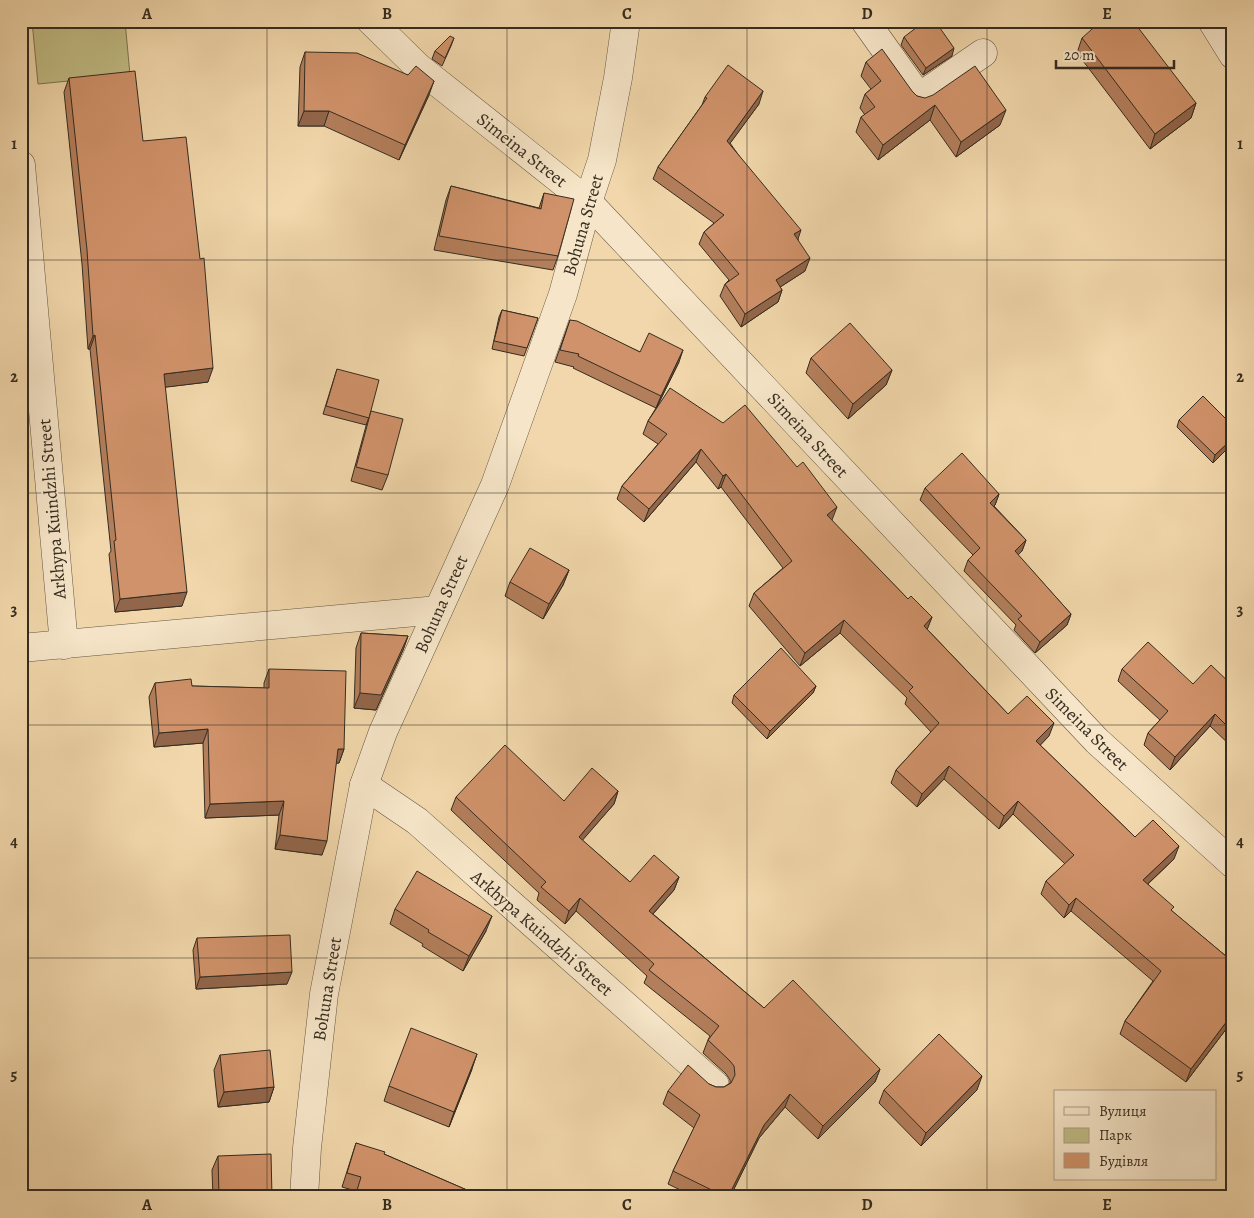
<svg xmlns="http://www.w3.org/2000/svg" width="1254" height="1218" font-family="Alegreya,serif">
<rect width="100%" height="100%" fill="#f1d7ab"/>
<filter id="stains"><feTurbulence type="fractalNoise" baseFrequency=".004" numOctaves="4"/><feColorMatrix values="0 0 0 0 .2 0 0 0 0 .09 0 0 0 0 .02 0 0 0 .5 -.17"/></filter>
<radialGradient id="worn" r=".72"><stop offset=".6" stop-color="#630" stop-opacity="0"/><stop offset="1" stop-color="#630" stop-opacity=".3"/></radialGradient>
<polygon fill="#c1bc84" stroke="#7b7452" points="32,21 125,21 130,75 38,84"/>
<g fill="none" stroke-linecap="round" stroke-linejoin="round">
<g stroke="#645743" stroke-width="29">
<g id="street">
<polyline points="371,21 418,67 588,202 1097,741 1233,864"/>
<polyline points="865,21 919,97 983,53"/>
<polyline points="1212,21 1233,55"/>
<polyline points="21,165 64,645"/>
<polyline points="21,648 438,610"/>
<polyline points="364,785 417,821 715,1085"/>
<polyline points="304,1197 307,1148 324,994 364,785 383,732 495,485 563,294 588,202 602,160 618,78 626,21"/>
</g>
</g>
<use href="#street" stroke="#f6e5c8" stroke-width="28"/>
</g>
<g fill="#b37e5b" stroke="#352c20">
<polygon points="904,37 952,56 923,75 901,45"/>
<polygon points="454,38 451,46 442,66 432,59 435,51"/>
<polygon points="1082,38 1196,103 1191,118 1150,149 1077,53"/>
<polygon points="305,52 408,75 429,95 399,160 324,126 298,126 300,67"/>
<polygon points="866,62 912,91 917,96 1000,125 956,157 930,120 878,160 856,132 861,117 865,115 860,108 865,94 871,89 861,76"/>
<polygon points="69,78 143,141 208,382 165,387 182,606 115,612 109,554 111,551 90,349 88,349 82,264 64,92"/>
<polygon points="705,97 759,104 730,143 798,239 805,271 780,287 782,290 778,302 741,327 720,296 725,284 729,280 699,244 704,232 714,223 653,179 658,167 702,105"/>
<polygon points="451,186 539,208 544,193 558,256 553,270 434,250 446,200"/>
<polygon points="502,310 538,318 524,356 492,349 499,317"/>
<polygon points="570,320 640,352 679,362 657,407 832,520 832,521 908,599 932,617 927,629 1008,714 1049,736 1040,745 1135,837 1174,859 1148,884 1173,912 1233,962 1233,1020 1186,1082 1120,1034 1125,1021 1153,981 1071,911 1064,918 1041,894 1046,881 1065,864 1013,814 999,829 944,779 917,807 891,783 896,770 931,732 905,704 907,698 840,633 800,666 749,606 754,593 783,568 721,487 718,489 696,462 644,522 617,499 622,486 658,444 643,434 648,421 656,408 573,368 574,367 555,362"/>
<polygon points="811,358 892,370 886,385 848,419 806,373"/>
<polygon points="337,369 369,418 366,425 323,414"/>
<polygon points="371,411 388,475 382,490 351,481 366,426"/>
<polygon points="1179,420 1233,426 1213,463 1177,427"/>
<polygon points="925,488 999,494 995,505 994,506 1026,540 1022,551 1018,555 1071,614 1067,625 1035,653 1014,630 1016,625 964,571 968,560 973,555 920,500"/>
<polygon points="569,570 563,585 543,619 505,596 510,582"/>
<polygon points="361,633 408,636 403,650 376,710 354,708 356,648"/>
<polygon points="269,669 344,749 339,763 336,763 322,855 275,849 279,815 205,818 203,743 154,747 149,697 155,683 192,686 264,688 264,683"/>
<polygon points="1122,669 1193,684 1233,686 1233,748 1210,726 1170,770 1144,745 1148,733 1160,720 1118,681"/>
<polygon points="816,686 813,693 767,739 732,703 734,695"/>
<polygon points="618,791 614,804 582,840 630,882 679,877 674,890 653,914 764,1008 880,1069 875,1082 818,1139 785,1107 759,1138 730,1197 695,1197 668,1184 673,1171 694,1128 663,1104 668,1091 709,1084 716,1087 724,1087 730,1083 730,1080 726,1074 703,1053 708,1040 710,1036 644,983 647,976 576,911 565,924 537,900 539,893 451,810 456,797 564,801"/>
<polygon points="395,909 486,931 463,971 422,946 423,944 390,924"/>
<polygon points="197,938 287,984 196,989 193,950"/>
<polygon points="220,1055 274,1087 269,1102 218,1107 214,1070"/>
<polygon points="472,1069 449,1127 384,1101 389,1086"/>
<polygon points="884,1090 977,1090 921,1146 879,1103"/>
<polygon points="356,1143 384,1154 483,1197 355,1197 356,1191 342,1187"/>
<polygon points="218,1156 272,1197 213,1197 212,1170"/>
</g>
<g fill="#92664a" stroke="#352c20">
<polygon points="954,48 952,56 923,75 926,68"/>
<polygon points="434,81 429,95 399,160 405,145"/>
<polygon points="763,91 759,104 723,153 727,141"/>
<polygon points="1196,103 1191,118 1150,149 1155,134"/>
<polygon points="935,105 930,120 878,160 883,145"/>
<polygon points="1006,110 1000,125 956,157 961,142"/>
<polygon points="304,111 329,111 324,126 298,126"/>
<polygon points="801,230 797,242 794,234"/>
<polygon points="810,258 805,271 771,293 776,280"/>
<polygon points="782,290 778,302 741,327 745,314"/>
<polygon points="95,335 90,349 88,349 93,336"/>
<polygon points="683,350 679,362 656,408 661,396"/>
<polygon points="213,368 208,382 159,388 164,374"/>
<polygon points="892,370 886,385 848,419 853,404"/>
<polygon points="1233,438 1233,443 1213,463 1215,455"/>
<polygon points="701,449 696,462 644,522 649,509"/>
<polygon points="726,474 721,487 718,489 723,476"/>
<polygon points="999,494 995,505 986,514 990,503"/>
<polygon points="837,507 832,520 822,528 827,515"/>
<polygon points="1026,540 1022,551 1011,562 1015,551"/>
<polygon points="569,570 563,585 543,619 549,604"/>
<polygon points="187,592 182,606 115,612 120,599"/>
<polygon points="1071,614 1067,625 1035,653 1040,642"/>
<polygon points="932,617 927,630 924,626"/>
<polygon points="844,620 840,633 800,666 805,653"/>
<polygon points="408,636 403,650 376,710 354,708 360,693"/>
<polygon points="816,686 813,693 767,739 770,731"/>
<polygon points="1215,714 1210,726 1170,770 1175,757"/>
<polygon points="1054,723 1049,736 1032,754 1036,741"/>
<polygon points="208,729 203,743 154,747 159,733"/>
<polygon points="338,749 344,749 339,763 333,763"/>
<polygon points="949,766 944,779 917,807 922,794"/>
<polygon points="618,791 614,804 574,850 579,837"/>
<polygon points="284,801 279,815 205,818 210,804"/>
<polygon points="1018,801 1013,814 999,829 1004,816"/>
<polygon points="280,835 327,841 322,855 275,849"/>
<polygon points="1179,846 1174,859 1138,893 1143,880"/>
<polygon points="679,877 674,890 644,924 649,911"/>
<polygon points="580,898 576,911 565,924 569,911"/>
<polygon points="1076,898 1071,911 1064,918 1069,905"/>
<polygon points="492,916 486,931 463,971 469,956"/>
<polygon points="292,972 287,984 196,989 200,977"/>
<polygon points="1233,1013 1233,1020 1186,1082 1191,1069"/>
<polygon points="477,1054 472,1069 449,1127 454,1112"/>
<polygon points="880,1069 875,1082 818,1139 823,1126"/>
<polygon points="982,1076 977,1090 921,1146 926,1133"/>
<polygon points="274,1087 269,1102 218,1107 224,1092"/>
<polygon points="790,1094 785,1107 759,1138 730,1197 728,1197 764,1125"/>
</g>
<g fill="#d0926a" stroke="#352c20">
<polygon points="925,21 935,21 954,48 926,68 904,37"/>
<polygon points="1101,21 1133,21 1196,103 1155,134 1082,38"/>
<polygon points="450,36 454,38 445,58 435,51"/>
<polygon points="882,49 912,91 917,96 925,98 933,95 975,66 1006,110 961,142 935,105 883,145 861,117 875,107 865,94 881,81 866,62"/>
<polygon points="305,52 357,53 408,75 416,66 434,81 405,145 329,111 304,111"/>
<polygon points="728,65 763,91 727,141 801,230 794,234 810,258 776,280 782,290 745,314 725,284 739,274 704,232 724,215 658,167 707,98 705,97"/>
<polygon points="135,71 143,141 186,137 200,259 204,258 213,368 164,374 187,592 120,599 114,541 116,540 95,335 93,336 87,250 69,78"/>
<polygon points="451,186 541,209 544,193 574,199 558,256 439,236"/>
<polygon points="502,310 538,318 527,348 494,341"/>
<polygon points="570,320 577,321 640,352 649,333 683,350 661,396 578,356 579,354 560,350"/>
<polygon points="850,323 892,370 853,404 811,358"/>
<polygon points="337,369 379,380 369,418 326,406"/>
<polygon points="670,388 723,423 745,405 797,467 803,462 837,507 827,515 908,599 911,596 932,617 924,626 1008,714 1027,696 1054,723 1036,741 1135,837 1153,820 1179,846 1143,880 1174,907 1171,910 1233,962 1233,1013 1191,1069 1125,1021 1161,971 1076,898 1069,905 1046,881 1074,855 1018,801 1004,816 949,766 922,794 896,770 939,723 909,691 913,687 844,620 805,653 754,593 792,561 726,474 723,476 701,449 649,509 622,486 667,434 648,421"/>
<polygon points="1203,396 1233,426 1233,438 1215,455 1179,420"/>
<polygon points="371,411 403,419 388,475 356,467"/>
<polygon points="962,453 999,494 990,503 1026,540 1015,551 1071,614 1040,642 1018,619 1022,616 968,560 980,548 925,488"/>
<polygon points="530,548 569,570 549,604 510,582"/>
<polygon points="361,633 408,636 381,695 360,693"/>
<polygon points="1148,642 1193,684 1211,665 1233,686 1233,732 1215,714 1175,757 1148,733 1168,711 1122,669"/>
<polygon points="781,648 816,686 770,731 734,695"/>
<polygon points="269,669 346,671 344,749 338,749 327,841 280,835 284,801 210,804 208,729 159,733 155,683 191,679 192,686 269,688"/>
<polygon points="505,745 564,801 592,768 618,791 579,837 630,882 654,855 679,877 649,911 764,1008 793,980 880,1069 823,1126 790,1094 764,1125 728,1197 726,1197 673,1171 700,1115 668,1091 688,1065 709,1084 716,1087 724,1087 731,1083 735,1075 734,1066 730,1061 708,1040 719,1026 649,970 654,964 580,898 569,911 541,887 546,882 456,797"/>
<polygon points="417,871 492,916 469,956 428,932 429,930 395,909"/>
<polygon points="290,935 292,972 200,977 197,938"/>
<polygon points="411,1028 477,1054 454,1112 389,1086"/>
<polygon points="939,1034 982,1076 926,1133 884,1090"/>
<polygon points="270,1050 274,1087 224,1092 220,1055"/>
<polygon points="356,1143 385,1152 384,1154 483,1197 355,1197 361,1177 347,1173"/>
<polygon points="271,1154 272,1197 219,1197 218,1156"/>
</g>
<path fill="none" stroke="#352c20" stroke-width="1" stroke-opacity="0.55" d="M267,21V1197M507,21V1197M747,21V1197M987,21V1197M21,260H1233M21,493H1233M21,725H1233M21,958H1233"/>
<g text-anchor="middle" dominant-baseline="central" stroke-width="4" stroke-linejoin="round" paint-order="stroke">
<g font-size="18" fill="#352c20" stroke="#f6e5c8">
<text transform="translate(522 150) rotate(38)">Simeina Street</text>
<text transform="translate(583 225) rotate(-74)">Bohuna Street</text>
<text transform="translate(808 435) rotate(47)">Simeina Street</text>
<text transform="translate(52 509) rotate(-95)">Arkhypa Kuindzhi Street</text>
<text transform="translate(441 604) rotate(-66)">Bohuna Street</text>
<text transform="translate(1087 729) rotate(45)">Simeina Street</text>
<text transform="translate(542 933) rotate(41)">Arkhypa Kuindzhi Street</text>
<text transform="translate(327 989) rotate(-81)">Bohuna Street</text>
</g>
</g>
<rect width="1254" height="1218" fill="none" stroke="#f1d7ab" stroke-width="55"/>
<rect x="1054" y="1090" width="162" height="90" fill="#f6e5c8" stroke="#a99b85"/>
<rect x="1064" y="1107" width="25" height="8" fill="#f6e5c8" stroke="#a99b85"/>
<text x="1099" y="1116" font-size="15" fill="#352c20">Вулиця</text>
<rect x="1064" y="1128" width="25" height="15" fill="#c1bc84" stroke="#a99b85"/>
<text x="1099" y="1140" font-size="15" fill="#352c20">Парк</text>
<rect x="1064" y="1153" width="25" height="15" fill="#d0926a" stroke="#a99b85"/>
<text x="1099" y="1166" font-size="15" fill="#352c20">Будівля</text>
<path d="M1056 60v8h118v-8" fill="none" stroke="#352c20" stroke-width="2.5"/>
<text x="1064" y="60" font-size="15" fill="#352c20" stroke="#f6e5c8" stroke-width="4" paint-order="stroke">20 m</text>
<rect x="28" y="28" width="1198" height="1162" fill="none" stroke="#352c20" stroke-width="2"/>
<g font-size="16" text-anchor="middle" font-weight="bold" fill="#352c20">
<text x="147" y="19">A</text>
<text x="387" y="19">B</text>
<text x="627" y="19">C</text>
<text x="867" y="19">D</text>
<text x="1107" y="19">E</text>
<text x="14" y="149">1</text>
<text x="1240" y="149">1</text>
<text x="14" y="382">2</text>
<text x="1240" y="382">2</text>
<text x="14" y="615">3</text>
<text x="1240" y="615">3</text>
<text x="14" y="847">4</text>
<text x="1240" y="847">4</text>
<text x="14" y="1080">5</text>
<text x="1240" y="1080">5</text>
<text x="147" y="1210">A</text>
<text x="387" y="1210">B</text>
<text x="627" y="1210">C</text>
<text x="867" y="1210">D</text>
<text x="1107" y="1210">E</text>
</g>
<rect width="100%" height="100%" filter="url(#stains)"/>
<rect width="100%" height="100%" fill="url(#worn)"/>
</svg>
